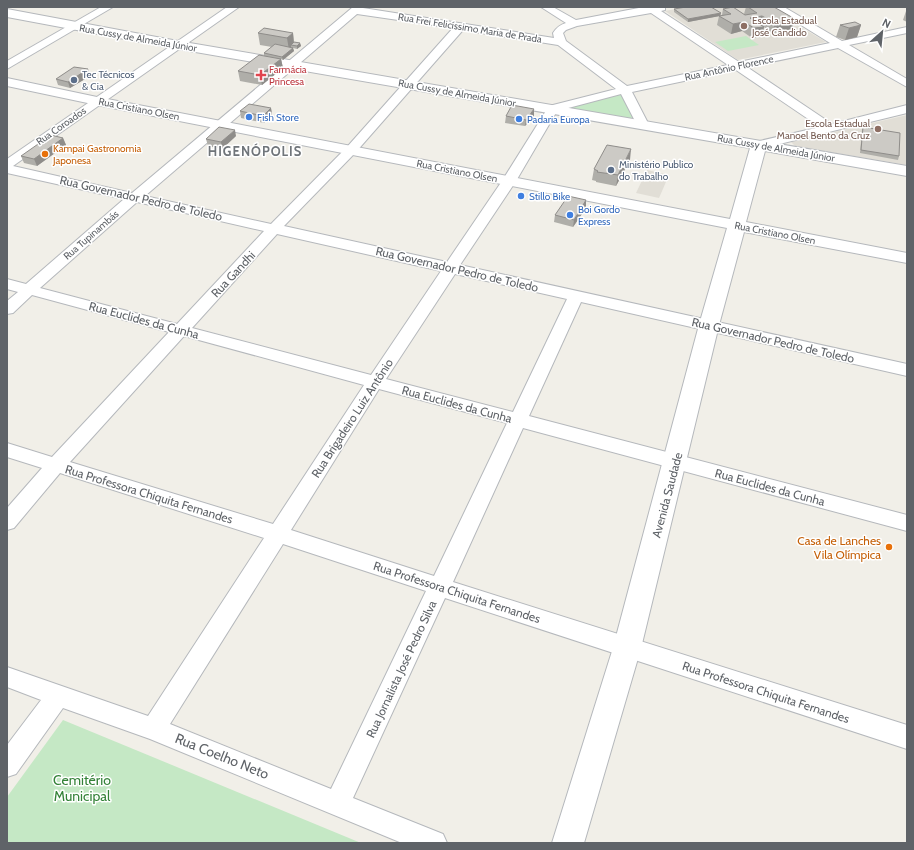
<svg xmlns="http://www.w3.org/2000/svg" width="914" height="850" font-family="Cabin,sans-serif">
<rect width="100%" height="100%" fill="#f1efe8"/>
<g fill="#e1ded6">
<polygon points="686,7 767,7 826,42 738,60 665,11"/>
<polygon points="907,115 907,165 795,146 791,142"/>
<polygon points="647,170 669,175 659,198 636,193"/>
</g>
<g fill="#c5e8c5">
<polygon points="746,36 759,45 728,51 715,42"/>
<polygon points="624,91 641,124 555,109"/>
<polygon points="63,720 361,843 7,843 7,797"/>
</g>
<g fill="none" stroke-linecap="round" stroke-linejoin="round">
<g stroke="#b5b8bc" stroke-width="2">
<g id="minor">
<polygon points="101,7 113,7 7,69 7,61"/>
<path d="M227,7H239L13,166L132,193L353,7H364L363,8L554,38L553,33C557,27 560,25 566,23L541,7H553L576,20L644,7H665V10L661,11L739,62L830,43L772,7H784L842,41L907,27V33L849,45L907,79V87L838,48L747,67L832,124L907,105V113L759,149L755,148L753,145L755,142L820,127L736,70L632,92L649,125L647,128H639L637,125L621,94L557,111L516,181L460,265L907,364V376L581,302L529,416L907,515V531L523,428L453,582L907,725V749L445,598L353,798L443,834L447,843H402L150,739L63,708L16,774L7,777V745L41,700L7,687V667L148,716L264,538L60,473L14,528L7,530V508L42,468L7,457V443L52,457L169,332L32,295L13,313L7,314V301L18,292L7,289V279L26,284L124,199L7,173V159ZM651,13L728,65L627,86L566,41L563,33L566,30L577,26ZM357,14L453,28L347,147L271,224L145,196ZM463,30L558,45L616,89L549,106L502,181L447,262L284,226L355,153ZM137,202L264,231L177,324L40,288ZM277,234L441,271L371,375L192,328ZM455,274L567,299L513,412L386,379ZM184,336L364,385L273,524L70,462ZM379,389L507,423L434,576L291,530ZM283,544L426,591L331,789L170,724Z"/>
</g>
</g>
<g stroke="#b5b8bc" stroke-width="2">
<polygon id="tertiary" points="7,9 178,41 907,166 907,176 765,151 746,222 907,253 907,263 744,232 719,325 641,648 584,843 552,843 613,648 699,325 727,228 97,105 7,86 7,78 97,97 730,219 750,148 178,49 7,17"/>
</g>
<use href="#minor" fill="#fff" fill-rule="evenodd"/>
<use href="#tertiary" fill="#fff" fill-rule="evenodd"/>
</g>
<g fill="#afaea9">
<polygon points="746,7 774,7 792,29 772,33 764,27 762,36 752,38 742,31 731,34 717,25 719,16 688,22 674,12 674,9 721,13 720,16 722,15 723,9 744,14"/>
<polygon points="907,8 907,22 903,20"/>
<polygon points="840,25 861,25 857,37 845,40 836,37"/>
<polygon points="258,33 293,33 294,42 300,43 301,46 297,49 293,48 294,51 283,60 281,59 283,68 262,85 240,81 238,71 264,56 264,53 272,47 260,45"/>
<polygon points="88,69 90,76 70,88 58,85 56,79"/>
<polygon points="271,108 272,115 264,123 241,118 240,111"/>
<polygon points="506,116 534,116 525,126 505,123"/>
<polygon points="863,127 899,156 898,160 860,153 862,130"/>
<polygon points="236,136 222,149 208,146 206,139"/>
<polygon points="63,138 66,145 37,166 24,163 21,156"/>
<polygon points="630,160 616,186 596,182 596,181 592,180 594,169"/>
<polygon points="586,200 586,208 573,227 554,222 555,215"/>
</g>
<g fill="#8f8d8a">
<polygon points="721,13 720,16 688,22 688,19"/>
<polygon points="762,16 760,25 750,18"/>
<polygon points="795,19 792,29 772,33 775,23"/>
<polygon points="744,22 742,31 731,34 733,24"/>
<polygon points="861,25 857,37 845,40 849,28"/>
<polygon points="764,27 762,36 752,38 754,28"/>
<polygon points="293,33 294,45 291,45 291,48 289,50 287,38"/>
<polygon points="300,43 301,46 297,49 297,46"/>
<polygon points="293,48 294,51 283,60 282,57"/>
<polygon points="281,59 283,68 262,85 260,75"/>
<polygon points="88,69 90,76 70,88 68,82"/>
<polygon points="271,108 272,115 264,123 263,116"/>
<polygon points="534,109 534,116 525,126 526,120"/>
<polygon points="235,130 236,136 222,149 221,142"/>
<polygon points="63,138 66,145 37,166 34,159"/>
<polygon points="631,149 630,160 616,186 618,175"/>
<polygon points="586,200 586,208 573,227 574,220"/>
</g>
<g fill="#cccac5" stroke="#8f8d8a">
<polygon points="686,7 711,7 721,13 688,19 674,9"/>
<polygon points="733,7 745,15 757,13 748,7 774,7 795,19 775,23 762,16 750,18 764,27 754,28 744,22 733,24 719,16 731,14 723,9"/>
<polygon points="855,22 861,25 849,28 840,25"/>
<polygon points="264,28 293,33 287,38 258,33"/>
<polygon points="294,42 300,43 297,46 291,45"/>
<polygon points="275,44 293,48 282,57 264,53"/>
<polygon points="259,55 281,59 260,75 238,71"/>
<polygon points="74,67 88,69 68,82 56,79"/>
<polygon points="249,104 271,108 263,116 240,111"/>
<polygon points="512,105 534,109 526,120 506,116"/>
<polygon points="219,127 235,130 221,142 206,139"/>
<polygon points="863,127 900,133 899,156 861,150"/>
<polygon points="51,135 63,138 34,159 21,156"/>
<polygon points="607,145 631,149 618,175 597,172 598,171 594,169"/>
<polygon points="568,196 586,200 574,220 555,215"/>
</g>
<g fill="#8d6e63" stroke="#fff" stroke-width="1.5">
<circle cx="744" cy="26" r="4"/>
<circle cx="878" cy="129" r="4"/>
</g>
<path fill="#e0444e" stroke="#fff" stroke-width="1.5" d="M259 69h4v4h4v4h-4v4h-4v-4h-4v-4h4z"/>
<g fill="#5c6f8a" stroke="#fff" stroke-width="1.5">
<circle cx="74" cy="80" r="4"/>
<circle cx="611" cy="170" r="4"/>
</g>
<g fill="#3f7fe0" stroke="#fff" stroke-width="1.5">
<circle cx="249" cy="117" r="4"/>
<circle cx="519" cy="119" r="4"/>
<circle cx="521" cy="196" r="4"/>
<circle cx="570" cy="215" r="4"/>
</g>
<g fill="#e8710a" stroke="#fff" stroke-width="1.5">
<circle cx="45" cy="154" r="4"/>
<circle cx="889" cy="547" r="4"/>
</g>
<g text-anchor="middle" dominant-baseline="central" stroke-width="3" stroke-linejoin="round" paint-order="stroke">
<g font-size="10" fill="#785e54" stroke="#fff" text-anchor="start">
<text x="752" y="20">Escola Estadual<tspan x="752" dy="12">José Cândido</tspan></text>
<text x="870" y="123" text-anchor="end">Escola Estadual<tspan x="870" dy="12">Manoel Bento da Cruz</tspan></text>
</g>
<g font-size="10" fill="#5f6368" stroke="#fff">
<text transform="translate(470 28) rotate(9)">Rua Frei Felicíssimo Maria de Prada</text>
<text transform="translate(138 38) rotate(10)">Rua Cussy de Almeida Júnior</text>
<text transform="translate(729 68) rotate(-12)">Rua Antônio Florence</text>
<text transform="translate(457 93) rotate(10)">Rua Cussy de Almeida Júnior</text>
<text transform="translate(139 109) rotate(11)">Rua Cristiano Olsen</text>
<text transform="translate(61 126) rotate(-35)">Rua Coroados</text>
<text transform="translate(776 148) rotate(10)">Rua Cussy de Almeida Júnior</text>
<text transform="translate(457 171) rotate(11)">Rua Cristiano Olsen</text>
<text transform="translate(775 233) rotate(11)">Rua Cristiano Olsen</text>
<text transform="translate(91 235) rotate(-41)">Rua Tupinambás</text>
</g>
<g font-size="10" fill="#be3a42" stroke="#fff" text-anchor="start">
<text x="269" y="69">Farmácia<tspan x="269" dy="12">Princesa</tspan></text>
</g>
<g font-size="10" fill="#4e5e75" stroke="#fff" text-anchor="start">
<text x="82" y="74">Tec Técnicos<tspan x="82" dy="12">&amp; Cia</tspan></text>
<text x="619" y="164">Ministério Publico<tspan x="619" dy="12">do Trabalho</tspan></text>
</g>
<g font-size="10" fill="#366cbe" stroke="#fff" text-anchor="start">
<text x="257" y="117">Fish Store</text>
<text x="527" y="119">Padaria Europa</text>
<text x="529" y="196">Stillo Bike</text>
<text x="578" y="209">Boi Gordo<tspan x="578" dy="12">Express</tspan></text>
</g>
<g font-size="10" fill="#c56008" stroke="#fff" text-anchor="start">
<text x="53" y="148">Kampai Gastronomia<tspan x="53" dy="12">Japonesa</tspan></text>
</g>
<g font-size="12" fill="#5f6368" stroke="#fff">
<text transform="translate(141 198) rotate(13)">Rua Governador Pedro de Toledo</text>
<text transform="translate(457 269) rotate(13)">Rua Governador Pedro de Toledo</text>
<text transform="translate(233 274) rotate(-47)">Rua Gandhi</text>
<text transform="translate(144 320) rotate(15)">Rua Euclides da Cunha</text>
<text transform="translate(773 340) rotate(13)">Rua Governador Pedro de Toledo</text>
<text transform="translate(457 404) rotate(15)">Rua Euclides da Cunha</text>
<text transform="translate(352 418) rotate(-57)">Rua Brigadeiro Luiz Antônio</text>
<text transform="translate(770 487) rotate(15)">Rua Euclides da Cunha</text>
<text transform="translate(149 494) rotate(17)">Rua Professora Chiquita Fernandes</text>
<text transform="translate(667 495) rotate(-75)">Avenida Saudade</text>
<text transform="translate(457 592) rotate(18)">Rua Professora Chiquita Fernandes</text>
<text transform="translate(401 669) rotate(-65)">Rua Jornalista José Pedro Silva</text>
<text transform="translate(766 692) rotate(18)">Rua Professora Chiquita Fernandes</text>
</g>
<g font-size="12" fill="#c56008" stroke="#fff" text-anchor="end">
<text x="881" y="540">Casa de Lanches<tspan x="881" dy="14">Vila Olímpica</tspan></text>
</g>
<g font-size="13" font-weight="bold" letter-spacing="1" fill="#70757a" stroke="#fff">
<text x="255" y="151">HIGENÓPOLIS</text>
</g>
<g font-size="14" fill="#5f6368" stroke="#fff">
<text transform="translate(222 756) rotate(22)">Rua Coelho Neto</text>
</g>
<g font-size="14" fill="#348238" stroke="#fff">
<text x="82" y="780">Cemitério<tspan x="82" dy="16">Municipal</tspan></text>
</g>
</g>
<rect width="914" height="850" fill="none" stroke="#5f6368" stroke-width="16"/>
<g transform="translate(882 32) rotate(27)" stroke="#ffffff" stroke-width="3" paint-order="stroke">
<path d="M0-3L7 15L0 10L-7 15Z" fill="#5f6368"/>
<text y="-6" font-size="11" font-weight="bold" text-anchor="middle" fill="#5f6368">N</text>
</g>
</svg>
